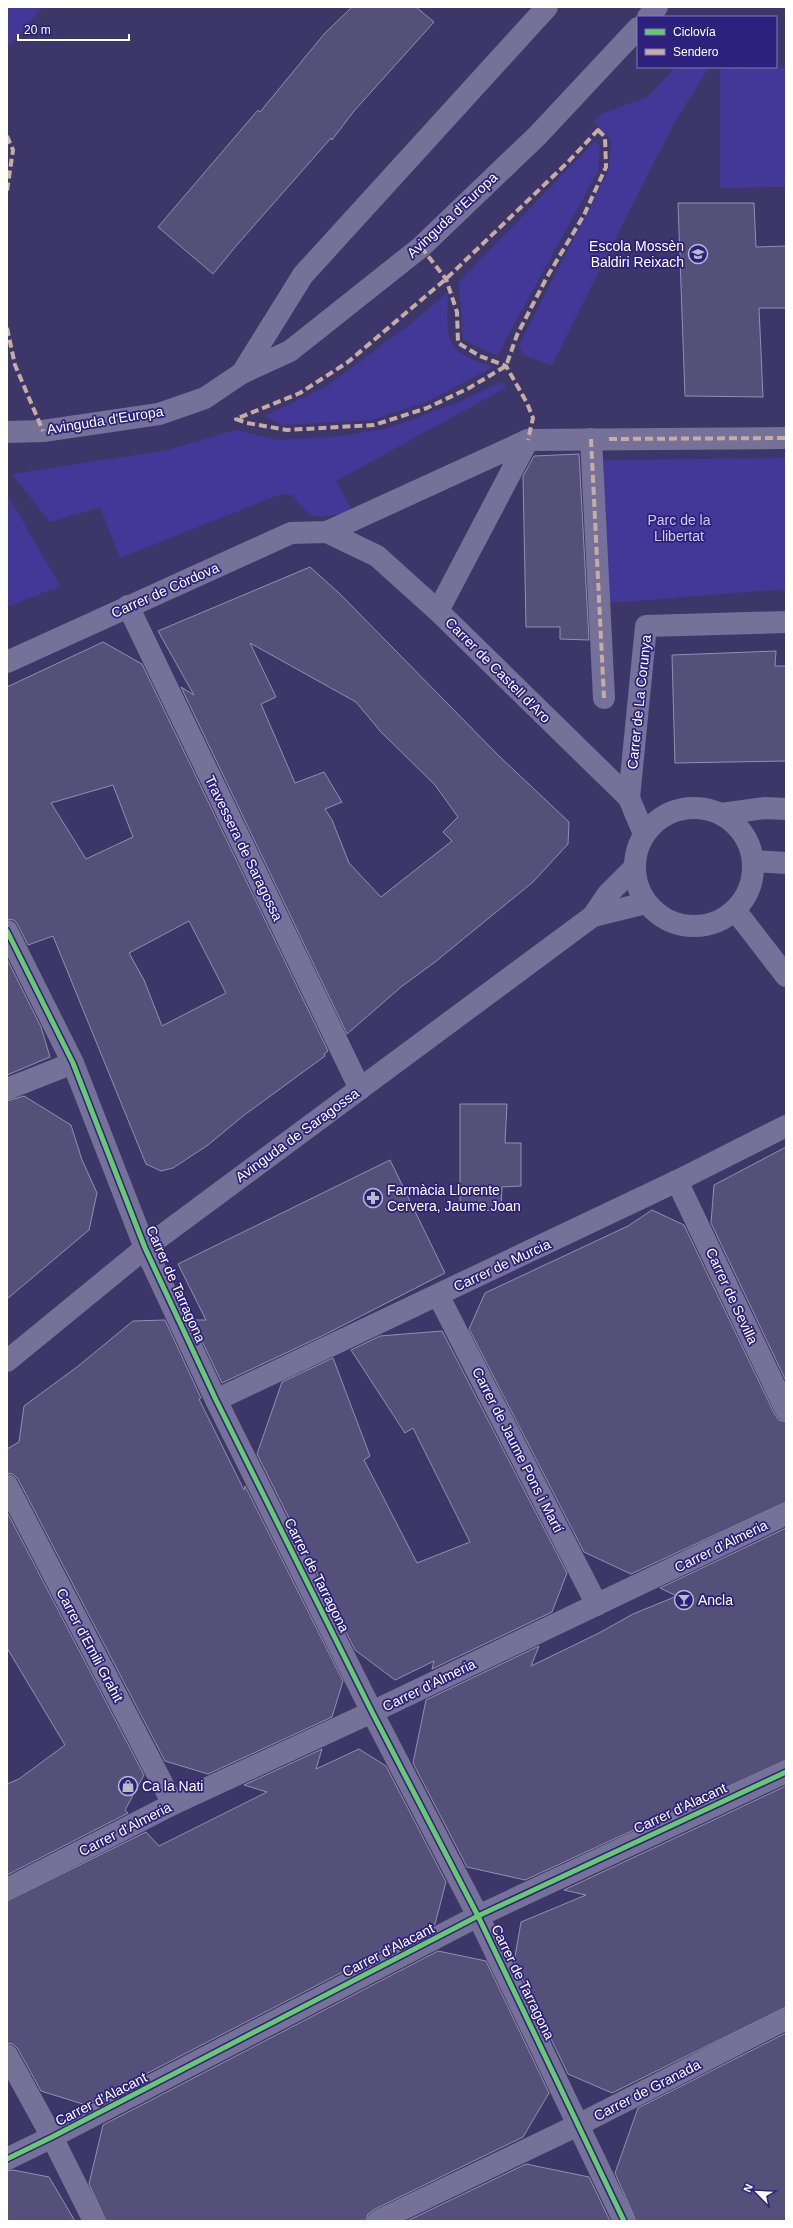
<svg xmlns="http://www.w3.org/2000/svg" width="793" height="2228" font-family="Helvetica,sans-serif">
<rect width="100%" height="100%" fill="#3d3669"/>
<g fill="#433897">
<polygon points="7,7 43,7 7,48"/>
<polygon points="675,67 709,67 674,123 552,365 523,355 519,345 608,172 611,142 594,121 601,114 648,97"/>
<polygon points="786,68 786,187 720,188 720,69"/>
<polygon points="595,141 600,147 598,171 497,356 463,340 459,282"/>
<path d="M448,292C447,342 442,350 493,367L426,402L372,420L282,425L265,416L327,386L413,322Z"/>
<polygon points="502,382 507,387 336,481 353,513 313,517 298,503 293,495 281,494 120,558 100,507 50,522 12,474 167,450 236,430 279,440 342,436 388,428 457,403"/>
<polygon points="786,458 786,589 609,603 602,460"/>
<polygon points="7,494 60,586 7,607"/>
</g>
<g fill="#555079" stroke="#938fae" fill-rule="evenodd">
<polygon points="352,7 416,7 434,22 354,111 332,140 331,138 236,246 213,274 158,227 258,110 260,112 325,33"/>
<polygon points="678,203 754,203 756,247 786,246 786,308 759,308 763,397 685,396"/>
<polygon points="579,454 589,640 560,639 560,627 526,627 523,476 534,456"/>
<path d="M310,567L340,594L499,756L569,822L568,844L533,882L435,962L401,987L347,1034L181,687L194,695L158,631ZM250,643L356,702L381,732L435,785L458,817L443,832L452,841L381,897L349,863L332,820L325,809L342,802L324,772L295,783L261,704L276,697Z"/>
<path d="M103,642L142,664L328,1051L324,1054L325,1056L243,1116L208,1145L173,1168L161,1171L146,1164L53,936L28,945L18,925L14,920L7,919V687ZM113,785L133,837L86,859L51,803ZM189,921L226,993L162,1026L144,980L129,953Z"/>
<polygon points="776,651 775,666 786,666 786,761 675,763 672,655"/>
<polygon points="7,959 41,1027 50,1057 7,1075"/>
<polygon points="24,1096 71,1125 82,1160 97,1193 89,1230 7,1299 7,1101"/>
<polygon points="460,1104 507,1104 505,1143 521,1143 521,1186 502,1187 501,1211 460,1209"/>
<polygon points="786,1147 786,1381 711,1223 714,1185"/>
<polygon points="390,1160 445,1273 324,1335 222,1383 192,1320 206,1320 178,1264"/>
<polygon points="652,1210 684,1225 775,1415 779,1420 786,1422 786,1502 631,1574 584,1552 469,1329 485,1293 628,1226"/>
<polygon points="165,1320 201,1398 199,1399 244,1490 245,1486 343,1681 332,1717 208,1774 165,1761 18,1479 13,1474 7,1473 7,1449 19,1442 24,1406 77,1367 133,1321"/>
<polygon points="442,1331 567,1573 552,1612 432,1669 434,1661 395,1680 355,1650 257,1454 282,1382 333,1358 370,1456 364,1460 417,1563 470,1542 413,1428 405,1433 351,1350 380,1336"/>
<polygon points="7,1512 144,1775 125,1810 128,1813 7,1875 7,1784 19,1779 65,1745 7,1648"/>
<polygon points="786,1528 786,1760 525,1880 467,1867 413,1763 426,1700 539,1646 531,1666 599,1633 633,1614 677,1596 660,1588"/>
<polygon points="322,1749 316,1769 359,1749 386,1766 446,1882 435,1924 86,2105 41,2091 18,2049 13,2044 7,2043 7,1901 146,1832 159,1846 267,1792 244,1785"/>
<polygon points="786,1786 786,2007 612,2093 568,2074 514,1962 521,1922 586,1895 564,1890"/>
<polygon points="438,1951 486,1961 549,2093 523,2137 373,2210 368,2214 366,2221 106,2221 89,2184 103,2125"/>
<polygon points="786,2033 786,2221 636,2221 615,2173 638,2108"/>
<polygon points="526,2164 589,2177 610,2221 407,2221"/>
<polygon points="13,2170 49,2177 75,2221 7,2221 7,2171"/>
</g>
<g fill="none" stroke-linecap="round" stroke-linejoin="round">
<g stroke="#767198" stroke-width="22">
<polyline points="648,17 657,7"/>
<polyline points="242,373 303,275 547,7"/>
<polyline points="7,432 43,431 159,414 205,398 242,373 290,351 421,247 537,136 638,28"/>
<polyline points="591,439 604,698"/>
<polyline points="528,440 786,438"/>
<polyline points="327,532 377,556 438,611 629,798 644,834"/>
<polyline points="128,606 360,1089"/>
<polyline points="7,662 291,533 327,532 528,440 438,611"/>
<polyline points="629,798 646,626 786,622"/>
<circle cx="694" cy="867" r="59"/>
<polyline points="721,814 765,808 786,809"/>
<polyline points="753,861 786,863"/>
<polyline points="735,910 786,976"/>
<polyline points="593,916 608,894 634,868"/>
<polyline points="7,931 73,1063 145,1248 216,1400 372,1712 478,1916 624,2221"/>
<polyline points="7,1089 73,1063"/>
<polyline points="677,1181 786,1410"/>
<polyline points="438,1295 597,1605"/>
<polyline points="7,1361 145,1248 593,916 646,903"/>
<polyline points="216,1400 677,1181 786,1126"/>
<polyline points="7,1485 173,1804"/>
<polyline points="7,1889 173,1804 372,1712 786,1514"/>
<polyline points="7,2055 52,2137 94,2221"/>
<polyline points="7,2159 52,2137 478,1916 786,1772"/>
<polyline points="378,2221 578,2125 786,2019"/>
</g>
<g stroke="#c7aca2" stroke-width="4" stroke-dasharray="8 4" stroke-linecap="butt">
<polygon points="598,130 605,137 606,167 584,215 547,277 517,335 506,366 469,388 427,408 374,425 287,430 247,423 236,419 300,393 348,362 446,279 567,163"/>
<polyline points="7,136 13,150 7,191"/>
<polyline points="421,247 446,279 457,312 458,343 480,356 506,366 527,403 533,418 528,440"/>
<polyline points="7,328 15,365 43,431"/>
<polyline points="591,439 604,698"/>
<polyline points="609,439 786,438"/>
</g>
<g stroke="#2e217e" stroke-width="8">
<g id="cycleway">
<polyline points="7,931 73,1063 145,1248 216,1400 372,1712 478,1916 624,2221"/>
<polyline points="7,2159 52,2137 478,1916 786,1772"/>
</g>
</g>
<use href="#cycleway" stroke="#67ca6e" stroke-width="5"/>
</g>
<defs>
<g id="school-ring" transform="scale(1)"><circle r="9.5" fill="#2e217e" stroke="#bbb9ca" stroke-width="1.5"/><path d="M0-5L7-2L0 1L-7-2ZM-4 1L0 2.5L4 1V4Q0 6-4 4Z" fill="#bbb9ca"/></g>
<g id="pharmacy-ring" transform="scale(1)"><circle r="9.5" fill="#2e217e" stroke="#bbb9ca" stroke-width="1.5"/><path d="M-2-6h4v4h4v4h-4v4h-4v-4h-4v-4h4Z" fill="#bbb9ca"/></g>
<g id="bar-ring" transform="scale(1)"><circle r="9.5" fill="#2e217e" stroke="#bbb9ca" stroke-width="1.5"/><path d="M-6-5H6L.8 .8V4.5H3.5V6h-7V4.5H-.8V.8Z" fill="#bbb9ca"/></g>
<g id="shop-ring" transform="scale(1)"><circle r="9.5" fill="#2e217e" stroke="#bbb9ca" stroke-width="1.5"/><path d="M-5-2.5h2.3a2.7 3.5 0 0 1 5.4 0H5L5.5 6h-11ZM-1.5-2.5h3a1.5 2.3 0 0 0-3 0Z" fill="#bbb9ca"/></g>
</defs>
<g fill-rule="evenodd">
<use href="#school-ring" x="698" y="254"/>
<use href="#pharmacy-ring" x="373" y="1198"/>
<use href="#bar-ring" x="684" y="1600"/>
<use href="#shop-ring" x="128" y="1786"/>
</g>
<g text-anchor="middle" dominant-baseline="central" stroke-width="3.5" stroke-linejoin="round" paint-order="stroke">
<g font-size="14" fill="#fff" stroke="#2e217e">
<text transform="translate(452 215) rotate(-43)">Avinguda d'Europa</text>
<text transform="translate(105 420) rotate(-9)">Avinguda d'Europa</text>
<text transform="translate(165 590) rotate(-24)">Carrer de Còrdova</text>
<text transform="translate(498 670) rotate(45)">Carrer de Castell d'Aro</text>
<text transform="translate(639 702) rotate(-84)">Carrer de La Corunya</text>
<text transform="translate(244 848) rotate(64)">Travessera de Saragossa</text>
<text transform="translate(297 1135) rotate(-36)">Avinguda de Saragossa</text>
<text transform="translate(502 1265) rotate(-25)">Carrer de Murcia</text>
<text transform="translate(176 1284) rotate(66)">Carrer de Tarragona</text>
<text transform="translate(732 1296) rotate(65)">Carrer de Sevilla</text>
<text transform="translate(518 1450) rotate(63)">Carrer de Jaume Pons i Martí</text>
<text transform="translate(721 1546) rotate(-26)">Carrer d'Almeria</text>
<text transform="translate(317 1575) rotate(63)">Carrer de Tarragona</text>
<text transform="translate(90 1645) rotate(62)">Carrer d'Emili Grahit</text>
<text transform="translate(429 1685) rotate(-26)">Carrer d'Almeria</text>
<text transform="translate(680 1808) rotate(-25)">Carrer d'Alacant</text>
<text transform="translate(125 1829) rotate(-27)">Carrer d'Almeria</text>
<text transform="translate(388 1950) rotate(-27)">Carrer d'Alacant</text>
<text transform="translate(523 1982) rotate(64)">Carrer de Tarragona</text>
<text transform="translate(647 2090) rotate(-27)">Carrer de Granada</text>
<text transform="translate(101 2099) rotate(-27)">Carrer d'Alacant</text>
</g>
<g font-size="14" fill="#fff" stroke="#2e217e" text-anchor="start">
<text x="684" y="246" text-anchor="end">Escola Mossèn<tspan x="684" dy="16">Baldiri Reixach</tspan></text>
<text x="387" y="1190">Farmàcia Llorente<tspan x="387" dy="16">Cervera, Jaume Joan</tspan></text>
<text x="698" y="1600">Ancla</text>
<text x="142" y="1786">Ca la Nati</text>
</g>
<g font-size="14" fill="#cec9f5" stroke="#2e217e">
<text x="679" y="520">Parc de la<tspan x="679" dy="16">Llibertat</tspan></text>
</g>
</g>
<rect width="793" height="2228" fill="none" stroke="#ffffff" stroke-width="16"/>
<rect x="637" y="16" width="140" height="52" fill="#2e217e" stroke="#827ab2"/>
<rect x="645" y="29" width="20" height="6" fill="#67ca6e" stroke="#827ab2"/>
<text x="673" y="36" font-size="12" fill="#ffffff">Ciclovía</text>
<rect x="645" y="49" width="20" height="6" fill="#c7aca2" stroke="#827ab2"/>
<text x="673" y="56" font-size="12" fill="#ffffff">Sendero</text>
<g transform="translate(757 2192) rotate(294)" stroke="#2e217e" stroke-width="3" paint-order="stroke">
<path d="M0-3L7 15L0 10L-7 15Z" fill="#ffffff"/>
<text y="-6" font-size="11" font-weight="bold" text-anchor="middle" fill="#ffffff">N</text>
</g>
<path d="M18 34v6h111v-6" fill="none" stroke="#ffffff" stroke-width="2"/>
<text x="24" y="34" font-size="12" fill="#ffffff" stroke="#2e217e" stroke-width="3" paint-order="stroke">20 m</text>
</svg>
